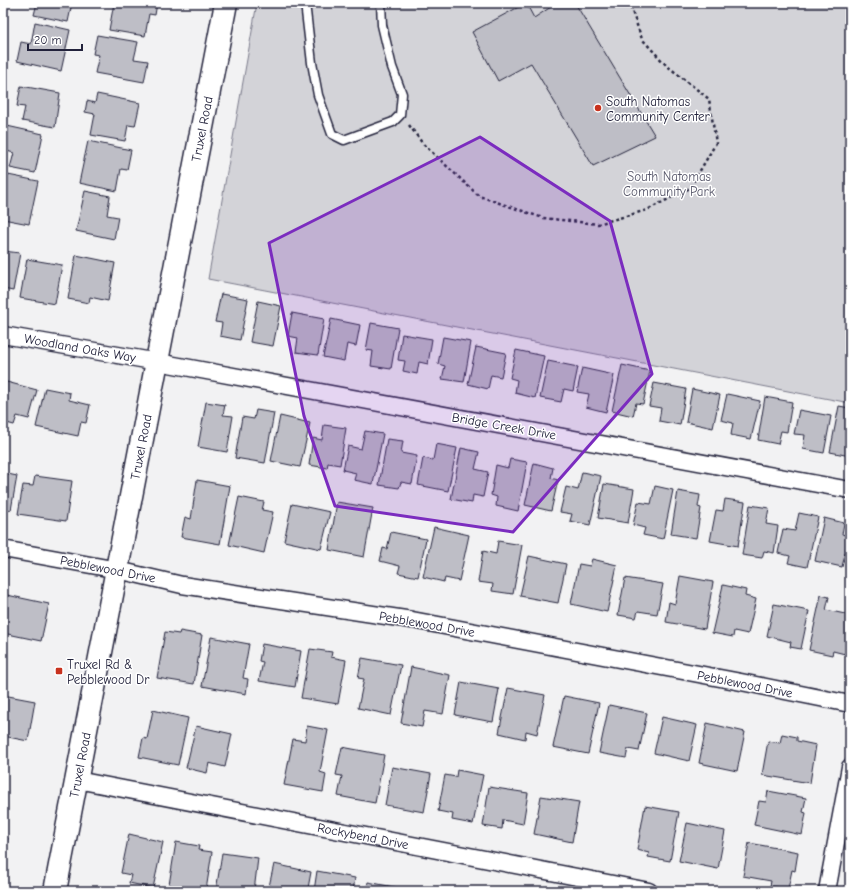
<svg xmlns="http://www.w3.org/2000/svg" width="853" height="894" font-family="'Comic Neue',sans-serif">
<rect width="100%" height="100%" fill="#f2f2f3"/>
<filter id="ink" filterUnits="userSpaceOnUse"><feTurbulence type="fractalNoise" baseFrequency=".025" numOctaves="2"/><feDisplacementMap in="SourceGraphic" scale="8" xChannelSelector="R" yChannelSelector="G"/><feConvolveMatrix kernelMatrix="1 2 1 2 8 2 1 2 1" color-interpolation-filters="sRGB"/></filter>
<g filter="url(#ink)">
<polygon fill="#d3d3d8" stroke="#7a7a8a" points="257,3 850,3 850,403 208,279"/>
<g fill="#bebec6" stroke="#22223b">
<polygon points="37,3 72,3 68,22 34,15"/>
<polygon points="114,3 157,3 155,15 149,14 145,36 109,30"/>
<polygon points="526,3 534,18 557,3 575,3 655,136 593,166 531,63 498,81 472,32"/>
<polygon points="35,22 70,30 61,71 17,61 21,42 31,44"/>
<polygon points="97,35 138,42 134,59 148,61 144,82 95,73 99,55 93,54"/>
<polygon points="21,86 60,93 55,127 22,121 25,107 17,106"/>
<polygon points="97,94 140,103 135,126 128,125 125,141 91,135 95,114 85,112 87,101 95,103"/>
<polygon points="7,126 43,134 35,173 10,168 14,153 3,150"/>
<polygon points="88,141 131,150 127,170 121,169 117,191 79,183"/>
<polygon points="3,174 38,181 29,224 3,219"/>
<polygon points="85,191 110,196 107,215 118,217 114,239 76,231"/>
<polygon points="3,251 20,253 13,291 3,289"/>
<polygon points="76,255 115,263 108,301 90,297 89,303 68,299"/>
<polygon points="27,259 62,265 55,304 20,298"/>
<polygon points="221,294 248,299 240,340 220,336 222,323 215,322"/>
<polygon points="258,301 281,306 273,346 250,342"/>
<polygon points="292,313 324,319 318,355 296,352 298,338 288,336"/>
<polygon points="331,319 360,325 356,346 347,344 344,361 323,357"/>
<polygon points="371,323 398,328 391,369 371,366 373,351 366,350"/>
<polygon points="402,334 432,339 428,364 419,362 417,374 403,371 405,361 398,360"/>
<polygon points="443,337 471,342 464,382 442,379 445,366 438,364"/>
<polygon points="476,347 506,353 501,377 491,375 488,389 468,384"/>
<polygon points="516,350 544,356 535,398 515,393 517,380 510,378"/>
<polygon points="548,361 578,367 573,391 564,389 561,402 540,398"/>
<polygon points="622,365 650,371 643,404 636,403 633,416 612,411"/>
<polygon points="582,368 614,375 606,412 586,407 589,394 577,392"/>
<polygon points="3,381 37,390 29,419 17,416 14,425 3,422"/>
<polygon points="654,383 686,389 680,425 659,421 661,408 649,406"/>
<polygon points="45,388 70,393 69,400 90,405 86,423 81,422 78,436 36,427"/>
<polygon points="692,389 720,395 713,428 686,422"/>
<polygon points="727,394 760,401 751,439 731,435 733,423 721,420"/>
<polygon points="765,397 792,402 787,432 781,431 778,444 758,440"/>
<polygon points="206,402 225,405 223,415 233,416 227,452 198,447"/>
<polygon points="839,406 850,408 850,456 830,452"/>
<polygon points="256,410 274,413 265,463 235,458 242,417 254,419"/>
<polygon points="799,410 831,416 824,453 803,449 805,435 794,434"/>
<polygon points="280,416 310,423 300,467 271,461"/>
<polygon points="324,425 346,428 340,465 328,463 327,468 309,465 313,438 322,440"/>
<polygon points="365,431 383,434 373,484 354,480 356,473 343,470 348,446 361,449"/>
<polygon points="387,439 403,441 401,453 417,456 412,484 401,482 399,488 379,485"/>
<polygon points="436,444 457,448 448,491 418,485 423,458 433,460"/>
<polygon points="461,448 479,452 475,469 488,472 483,497 473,495 472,503 451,499"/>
<polygon points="510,459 527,462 518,511 496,506 497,497 491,495 496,465 508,468"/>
<polygon points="534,463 553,468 551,478 558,480 551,511 525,505"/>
<polygon points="582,472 601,476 590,525 570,521 572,514 560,512 566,487 578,490"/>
<polygon points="3,473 17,476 11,510 3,509"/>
<polygon points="35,476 72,481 66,521 18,514 23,485 33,486"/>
<polygon points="197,480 230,486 220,544 181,537 185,517 191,519"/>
<polygon points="604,484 634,489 628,523 598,518"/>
<polygon points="655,486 673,490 663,539 643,535 645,528 633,525 638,502 651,504"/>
<polygon points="678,491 700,495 698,507 701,508 696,538 671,534"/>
<polygon points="239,497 264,502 262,510 273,512 264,553 229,545"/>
<polygon points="725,499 745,502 738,546 710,541 716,510 723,511"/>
<polygon points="337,502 373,508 364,557 329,550"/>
<polygon points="292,504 330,512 321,549 284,541"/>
<polygon points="750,505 769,508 766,524 778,526 774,553 764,551 762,558 742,555"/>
<polygon points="799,513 818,517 807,567 788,563 790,556 778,553 783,529 795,531"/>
<polygon points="824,518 844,523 842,534 849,536 842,567 815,561"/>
<polygon points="434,527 469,535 459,581 445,578 444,582 423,577"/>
<polygon points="391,532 426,539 418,577 398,573 400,566 380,561 383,548 387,549"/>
<polygon points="498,541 522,545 513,594 492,591 493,584 478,582 483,551 496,554"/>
<polygon points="529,556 566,564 558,603 520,596"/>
<polygon points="592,559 617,565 607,612 571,604 579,564 590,566"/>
<polygon points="680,576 713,582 705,629 666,622 669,602 675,604"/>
<polygon points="625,578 663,584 657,614 638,611 636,618 618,615"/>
<polygon points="723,585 746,590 745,596 756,599 748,634 734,631 733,637 712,633"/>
<polygon points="7,595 49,604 41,641 3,633 3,613"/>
<polygon points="821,595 829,597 826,610 850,615 850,629 845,654 833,651 832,655 809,650"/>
<polygon points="774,604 809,611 801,649 790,647 791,642 767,636"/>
<polygon points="180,631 202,635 194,684 157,678 165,632 179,634"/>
<polygon points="211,637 249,644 243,678 248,679 246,694 202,686"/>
<polygon points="262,644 301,651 295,687 259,681 263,662 259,661"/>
<polygon points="310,649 332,652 331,657 346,660 338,704 301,698"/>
<polygon points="362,658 401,665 391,715 358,708 364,679 358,678"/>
<polygon points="411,667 450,675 443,714 425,711 422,727 401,723"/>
<polygon points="461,682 499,689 493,722 455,715"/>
<polygon points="508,688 545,695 537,734 526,731 525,739 499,733"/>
<polygon points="3,695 35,701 28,741 3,736"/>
<polygon points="564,696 599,703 588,754 553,747"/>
<polygon points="609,705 647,713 639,751 628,749 626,758 599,753"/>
<polygon points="153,710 188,718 178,765 139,757 143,738 147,739"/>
<polygon points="662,717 697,725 689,761 654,753"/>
<polygon points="707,723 745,732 737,771 699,763"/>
<polygon points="196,726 232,734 225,767 209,763 207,773 186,768"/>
<polygon points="307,726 328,730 320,772 326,774 323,792 284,785 293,739 305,741"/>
<polygon points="782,734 797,737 797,741 816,745 810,783 762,775 768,741 780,743"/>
<polygon points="342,747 384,755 375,803 338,796 342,776 336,775"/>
<polygon points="392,767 431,774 424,812 385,805"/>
<polygon points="457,770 483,775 473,824 452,820 453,814 438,811 445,775 456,777"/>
<polygon points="489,787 528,793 523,824 503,820 502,829 483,826"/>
<polygon points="768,791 806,798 803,812 806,813 802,835 754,825 759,801 766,802"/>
<polygon points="541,796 579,802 572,842 534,834"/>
<polygon points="645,806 679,812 670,861 648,857 649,853 637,850"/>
<polygon points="687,823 725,831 718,869 679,861"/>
<polygon points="129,834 163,842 153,888 129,883 131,875 121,873"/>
<polygon points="3,837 8,838 3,858"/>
<polygon points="176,842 199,846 198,850 212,852 206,890 193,888 192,891 168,891"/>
<polygon points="749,843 798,852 795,871 792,870 788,889 770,886 771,881 743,876"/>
<polygon points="222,853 258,858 254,891 216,891"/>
<polygon points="274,864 311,872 308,888 304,887 303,891 268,891"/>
<polygon points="317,871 355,878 353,891 314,891"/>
<polygon points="368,882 404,889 404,891 366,891"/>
</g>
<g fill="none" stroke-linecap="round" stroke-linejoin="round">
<g stroke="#22223b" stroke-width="11">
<polyline id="service" points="305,3 312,63 318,95 332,134 344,140 393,122 400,115 402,94 392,67 382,25 381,3"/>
</g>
<g stroke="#22223b" stroke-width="19">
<g id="minor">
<polyline points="3,335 158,362 850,490"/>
<polyline points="3,549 118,570 182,585 412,620 741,682 850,704"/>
<polyline points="77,780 649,891"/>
<polyline points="827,891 850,767"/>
</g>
</g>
<g stroke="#22223b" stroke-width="25">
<polyline id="secondary" points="55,891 226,3"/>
</g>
<polyline stroke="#22223b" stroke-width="2.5" stroke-dasharray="3 3" stroke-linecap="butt" points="409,125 423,144 479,196 543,218 598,224 647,210 690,188 716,143 709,99 666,65 642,39 629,3"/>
<use href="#service" stroke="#fff" stroke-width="8"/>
<use href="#minor" stroke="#fff" stroke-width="16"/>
<use href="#secondary" stroke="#fff" stroke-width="22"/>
</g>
</g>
<path fill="#7b2cbf" fill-opacity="0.2" stroke="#7b2cbf" stroke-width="3" stroke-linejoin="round" d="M480,137L610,221L652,374L513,532L335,506L304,416L269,243Z"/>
<g fill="#c8321e" stroke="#fff" stroke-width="1.5">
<circle cx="598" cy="108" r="4"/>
<rect x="55" y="667" width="8" height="8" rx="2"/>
</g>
<g text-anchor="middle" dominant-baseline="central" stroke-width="3" stroke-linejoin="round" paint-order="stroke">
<g font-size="13" fill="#22223b" stroke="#fff" text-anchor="start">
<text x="606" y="101">South Natomas<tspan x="606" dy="15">Community Center</tspan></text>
<text x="67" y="664">Truxel Rd &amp;<tspan x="67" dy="15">Pebblewood Dr</tspan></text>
</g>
<g font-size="13" fill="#22223b" stroke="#fff">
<text transform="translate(202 129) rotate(-79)">Truxel Road</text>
<text transform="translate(80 348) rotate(10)">Woodland Oaks Way</text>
<text transform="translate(504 426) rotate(10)">Bridge Creek Drive</text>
<text transform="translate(141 447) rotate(-79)">Truxel Road</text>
<text transform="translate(108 569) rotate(11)">Pebblewood Drive</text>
<text transform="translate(427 624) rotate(10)">Pebblewood Drive</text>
<text transform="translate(745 684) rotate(11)">Pebblewood Drive</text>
<text transform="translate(80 765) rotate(-79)">Truxel Road</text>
<text transform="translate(363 836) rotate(11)">Rockybend Drive</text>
</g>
<g font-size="13" fill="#57576a" stroke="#fff">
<text x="669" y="176">South Natomas<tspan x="669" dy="15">Community Park</tspan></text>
</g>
</g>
<rect width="853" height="894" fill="none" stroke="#fff" stroke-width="16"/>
<rect x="8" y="8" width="837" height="878" fill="none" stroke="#22223b" stroke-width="1.5" filter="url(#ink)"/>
<path d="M28 44v6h54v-6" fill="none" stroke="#22223b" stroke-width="2"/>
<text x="34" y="44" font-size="12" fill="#22223b" stroke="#ffffff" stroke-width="3" paint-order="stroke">20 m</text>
</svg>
